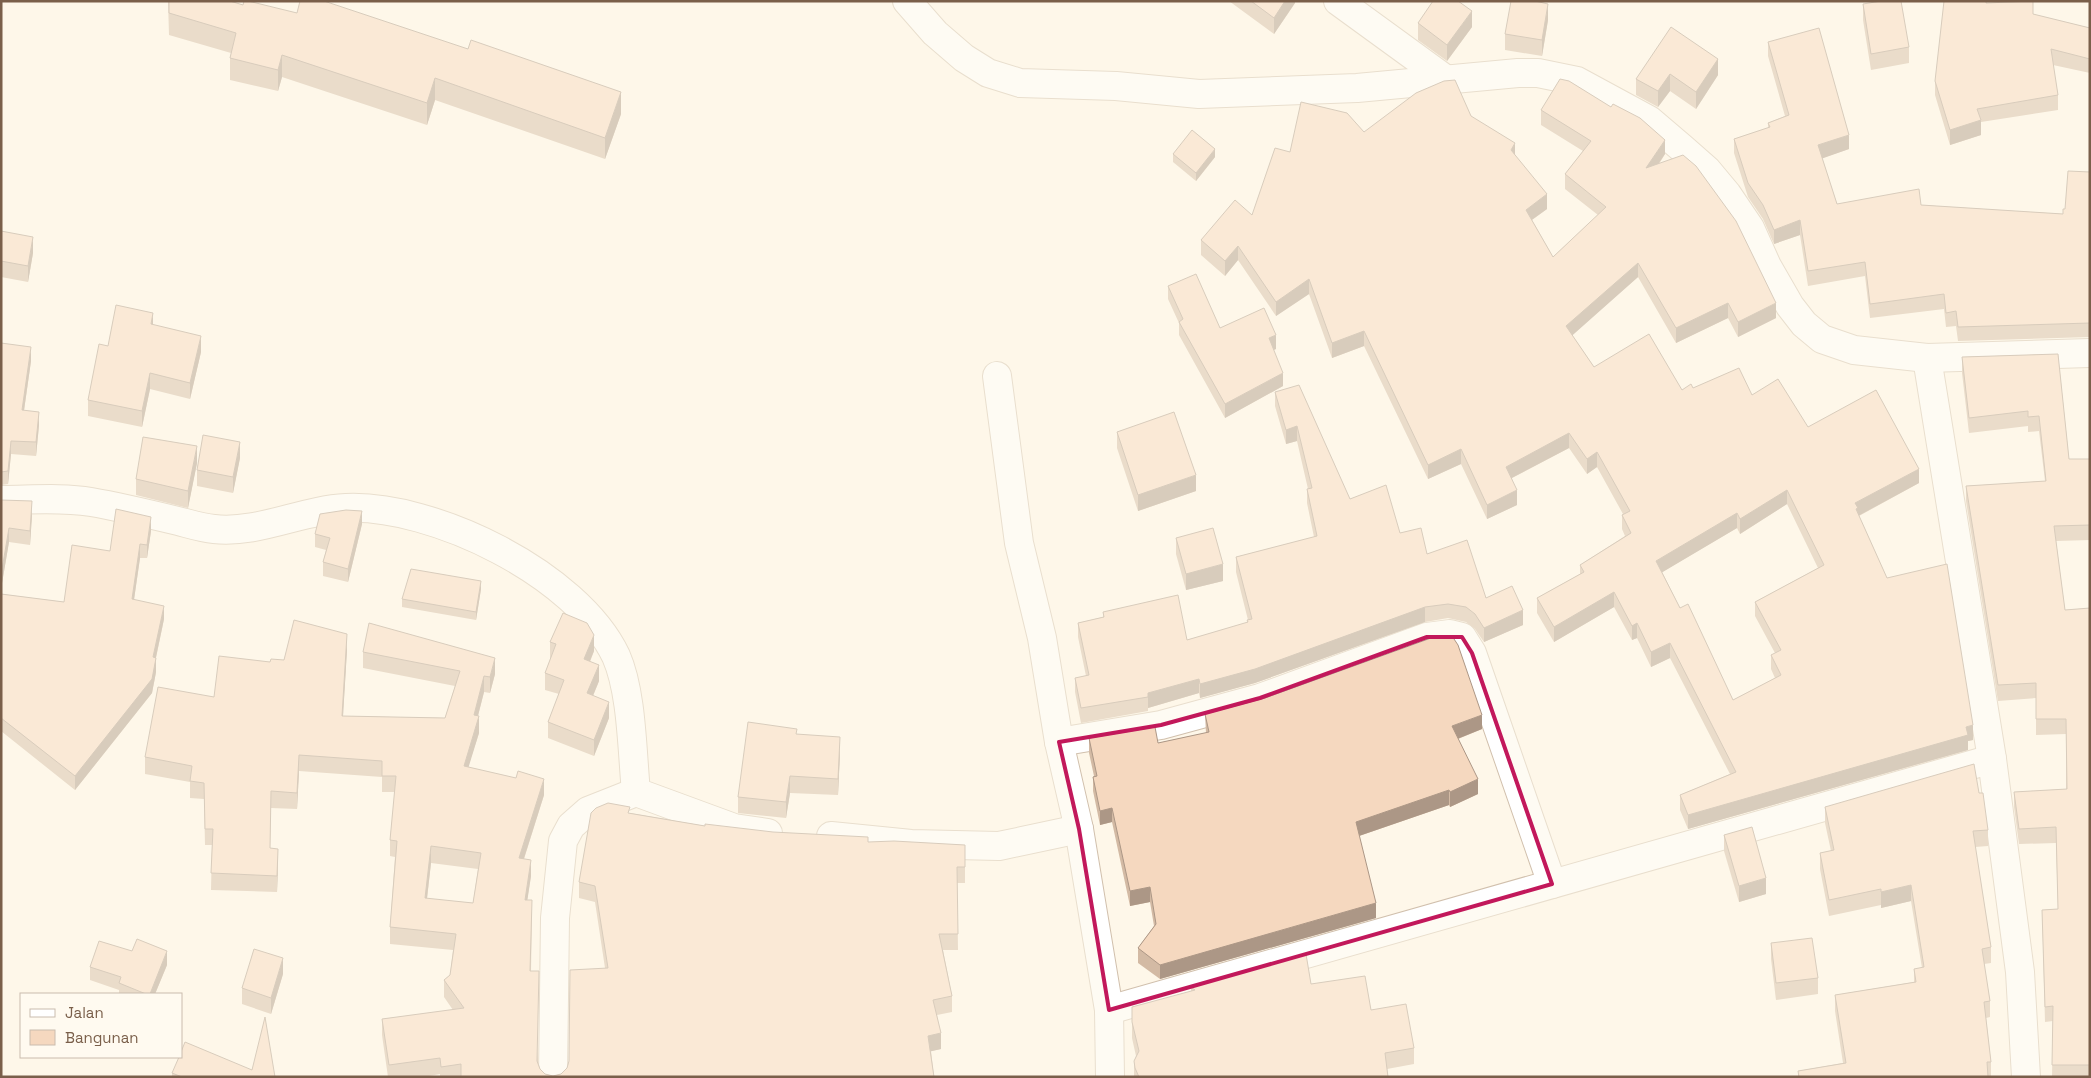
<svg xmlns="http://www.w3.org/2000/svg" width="2091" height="1078" font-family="'Space Grotesk',sans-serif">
<rect width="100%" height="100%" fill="#fef7e9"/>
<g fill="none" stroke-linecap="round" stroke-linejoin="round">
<g stroke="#d1c0ad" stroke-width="30">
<g id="minor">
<polyline points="907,1 935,33 964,58 988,73 1020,83 1116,86 1199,94 1357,88 1518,73 1538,73 1577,81 1649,120 1683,149 1707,170 1727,194 1750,228 1767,266 1790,306 1804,324 1822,339 1854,350 1927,358 2090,353"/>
<polyline points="1338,1 1448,81"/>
<polyline points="1927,358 1992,759 2020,972 2026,1077"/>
<polyline points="997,376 1019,543 1042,638 1059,742 1079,829 1109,1010 1110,1077"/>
<path d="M1,500C30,500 62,497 91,502C120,507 149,514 178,521C190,524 202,528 214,529C258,534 302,510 346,508C433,504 577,574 616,656C632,692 632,751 636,792L734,828L768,833"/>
<polyline points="1059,742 1161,725 1260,698 1427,637 1450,634 1462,637 1472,653 1552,884"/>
<polyline points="831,836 911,844 999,846 1079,829"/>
<polyline points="1109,1010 1992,759"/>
<polyline points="553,1077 555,918 563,841 571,826 588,811 636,792"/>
</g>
</g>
<use href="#minor" stroke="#fff" stroke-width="28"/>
</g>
<g fill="#d3baa4" fill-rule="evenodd">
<polygon points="168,1 621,114 605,159 435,100 427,125 282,77 278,91 230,80 230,58 231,53 169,35"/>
<polygon points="1229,1 1295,1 1295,3 1274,34"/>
<polygon points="1987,1 1987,3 2090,28 2090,73 2053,65 2058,95 2058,110 1981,122 1981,135 1950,145 1935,95 1935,81"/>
<polygon points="1863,4 1909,47 1909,63 1871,70 1863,20"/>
<polygon points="1548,20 1542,56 1505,50 1505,34"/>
<polygon points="1418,23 1472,27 1447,61 1418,40"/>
<polygon points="1768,42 1849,149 1822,158 1837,204 1921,205 2063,214 2090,172 2090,337 1958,341 1956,326 1946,327 1944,309 1870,318 1865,276 1808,286 1800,235 1774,244 1763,219 1748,197 1734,153 1734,139 1768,128 1768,123 1785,116 1768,56"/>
<polygon points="1718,59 1718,75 1696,109 1670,91 1658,107 1636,95 1636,79"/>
<path d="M1541,110L1665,154L1659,164L1776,318L1738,337L1728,318L1676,343L1638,277L1572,335L1594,367L1682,390L1693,388L1752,395L1808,427L1919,483L1859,516L1887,578L1973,740L1968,741V750L1688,829L1680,810V795L1730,774L1670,658L1651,667L1637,638L1632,640L1614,607L1554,642L1537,613V598L1580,574V565L1625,536L1622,529V515L1623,514L1597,467L1587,474L1569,448L1512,478L1517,505L1487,519L1461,464L1428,479L1364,346L1332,358L1309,294L1276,316L1238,260L1225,276L1201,255V240L1252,215L1290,152L1364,132L1471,116L1515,155L1547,209L1532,220L1553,257L1598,215L1565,189V174L1583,151L1541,125ZM1787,504L1818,568L1755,602V616L1775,653L1771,655V669L1775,678L1733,700L1680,608L1662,572L1737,528L1740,534Z"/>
<polygon points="1173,154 1215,157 1196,181 1173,162"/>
<polygon points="1,231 33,253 28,282 1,277"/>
<polygon points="1168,286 1220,328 1276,349 1273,350 1283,386 1225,418 1179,335 1179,323 1168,299"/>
<polygon points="153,325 201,352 190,399 150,389 142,427 88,416 88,400 108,346"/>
<polygon points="1,343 31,361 24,411 39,425 36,456 11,454 8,484 1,485"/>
<polygon points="2058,354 2069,459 2090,459 2090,540 2056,541 2065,610 2090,608 2090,1077 2052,1077 2053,1021 2045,1022 2042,910 2058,909 2056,843 2019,844 2014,807 2014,792 2066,789 2066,734 2036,735 2036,698 1998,701 1966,501 1966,486 2045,481 2039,431 2028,432 2028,426 1969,433 1962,373 1962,357"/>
<polygon points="1275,392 1350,499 1400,533 1523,625 1484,642 1475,629 1466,622 1448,618 1425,622 1255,683 1200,698 1199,693 1148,708 1148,711 1081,723 1075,692 1075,678 1086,676 1078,637 1078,623 1103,617 1103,612 1187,640 1247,623 1247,620 1248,620 1236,572 1236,557 1314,537 1307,503 1307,489 1308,489 1297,441 1286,444 1275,406"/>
<polygon points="1117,432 1196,491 1138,511 1117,448"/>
<polygon points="240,458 233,493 197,486 197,470"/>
<polygon points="197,463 188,508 136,495 136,479"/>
<polygon points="1,500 32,515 30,545 9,542 1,589"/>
<polygon points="362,524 348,582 323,576 323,562 326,550 315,547 315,534"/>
<polygon points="151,531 147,558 140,558 134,600 164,619 156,658 156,672 152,693 75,790 1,731 1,594 64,602 110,551"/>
<polygon points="1176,538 1223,581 1186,590 1176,554"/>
<polygon points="481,589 476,620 402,607 402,599"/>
<polygon points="550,642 594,651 590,662 599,681 593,696 609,718 594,756 548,738 548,722 559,694 545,690 545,673 551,658 550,658"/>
<path d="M347,650L343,716L445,718L455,686L363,668V652L495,674L490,693L484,692L478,716L479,733L468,767L544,795L524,859L531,876L527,900L532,916L531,971L538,1061L540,1069L545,1074L553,1076L561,1074L567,1068L605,968L595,902L579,898V882L630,813L705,826L868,842L965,845V883H957L958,950H943L952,996V1012L937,1015L941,1049L931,1051L934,1077H440V1074L424,1077H388L382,1035V1019L453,1010L444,997V980L450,975L453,950L390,944V927L395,857L390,856V840L395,792H382V777L299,771L297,809L271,808L270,848L278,865L277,892L211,890L212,845H205L204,799L190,798V782L145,774V757L214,697L270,662ZM431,863L478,869L473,903L427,899Z"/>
<polygon points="1205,714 1482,729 1458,739 1478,794 1450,807 1449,805 1359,836 1376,918 1160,979 1138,963 1138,948 1154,926 1150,902 1130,906 1112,822 1100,825 1093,791 1093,777 1094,776 1089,753 1089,738 1158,743 1206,733"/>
<polygon points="797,734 840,753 838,795 790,793 786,818 738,813 738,797"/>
<polygon points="1979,793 1988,830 1988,846 1975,847 1991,947 1991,963 1984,964 1990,1001 1990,1017 1986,1018 1991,1062 1991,1077 1798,1077 1798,1071 1843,1063 1835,1011 1835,995 1914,982 1914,969 1922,968 1911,901 1881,908 1881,905 1829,916 1820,869 1820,853 1831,851 1825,823 1825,807"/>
<polygon points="1724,835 1766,894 1739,902 1724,851"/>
<polygon points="1771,943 1818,978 1818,994 1776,1000 1771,959"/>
<polygon points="132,951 167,965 155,994 119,994 119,990 90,980 90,967"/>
<polygon points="283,974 271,1014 242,1004 242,988"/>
<polygon points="1311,984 1371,1010 1414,1048 1414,1064 1387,1069 1388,1077 1134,1077 1134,1061 1136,1056 1132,1038 1132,1022 1191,991 1191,987"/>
<polygon points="252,1070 275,1077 172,1077 172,1073"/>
</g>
<g fill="#ac9786">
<polygon points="1285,1 1295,1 1295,3 1274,34 1274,18"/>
<polygon points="1548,4 1548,20 1542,56 1542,40"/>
<polygon points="1472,11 1472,27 1447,61 1447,45"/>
<polygon points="282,55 282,77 278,91 278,70"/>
<polygon points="1718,59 1718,75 1696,109 1696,92"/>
<polygon points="1670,74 1670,91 1658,107 1658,91"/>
<polygon points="435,78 435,100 427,125 427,103"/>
<polygon points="621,92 621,114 605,159 605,138"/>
<polygon points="1981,120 1981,135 1950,145 1950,130"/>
<polygon points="1849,135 1849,149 1818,160 1818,145"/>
<polygon points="1665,140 1665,154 1646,182 1646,168"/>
<polygon points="1515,143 1515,157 1511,150"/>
<polygon points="1215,149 1215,157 1196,181 1196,173"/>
<polygon points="1547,194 1547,209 1526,224 1526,210"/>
<polygon points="1800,220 1800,235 1774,244 1774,230"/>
<polygon points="33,237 33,253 28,282 28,266"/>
<polygon points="1238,246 1238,260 1225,276 1225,261"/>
<polygon points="1638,263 1638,277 1566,341 1566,326"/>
<polygon points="1309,279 1309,294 1276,316 1276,302"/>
<polygon points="1728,303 1728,318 1676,343 1676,328"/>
<polygon points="1776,303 1776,318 1738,337 1738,322"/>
<polygon points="153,313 153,329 151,324"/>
<polygon points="1364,331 1364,346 1332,358 1332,343"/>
<polygon points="1276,335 1276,349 1269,352 1269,338"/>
<polygon points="201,336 201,352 190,399 190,383"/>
<polygon points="31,347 31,361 22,424 22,410"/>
<polygon points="150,373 150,389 142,427 142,411"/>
<polygon points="1283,373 1283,386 1225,418 1225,404"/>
<polygon points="39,412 39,425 36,456 36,442"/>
<polygon points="1297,426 1297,441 1286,444 1286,430"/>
<polygon points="1569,433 1569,448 1506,481 1506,467"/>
<polygon points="11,441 11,454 8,484 8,471"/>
<polygon points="240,442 240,458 233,493 233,477"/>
<polygon points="197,446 197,463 188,508 188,491"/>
<polygon points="1461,449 1461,464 1428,479 1428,465"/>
<polygon points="1597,452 1597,467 1587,474 1587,459"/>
<polygon points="1919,469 1919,483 1858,516 1855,503"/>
<polygon points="1196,475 1196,491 1138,511 1138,495"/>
<polygon points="1517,490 1517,505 1487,519 1487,505"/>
<polygon points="1787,490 1787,504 1740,534 1740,519"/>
<polygon points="32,501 32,515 30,545 30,531"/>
<polygon points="362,511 362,524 348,582 348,569"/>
<polygon points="1737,513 1737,528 1656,576 1656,561"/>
<polygon points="151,517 151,531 147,558 147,545"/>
<polygon points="9,528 9,542 1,589 1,575"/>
<polygon points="140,544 140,558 132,613 132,599"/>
<polygon points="1223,564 1223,581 1186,590 1186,574"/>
<polygon points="481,581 481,589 476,620 476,612"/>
<polygon points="1614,592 1614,607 1554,642 1554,627"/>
<polygon points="164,606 164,619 153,671 153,657"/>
<polygon points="1425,607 1425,622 1255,683 1200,698 1200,684"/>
<polygon points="1523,610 1523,625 1484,642 1484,628"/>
<polygon points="1637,623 1637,638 1632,640 1632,626"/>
<polygon points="347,634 347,650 342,732 342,716"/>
<polygon points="594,635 594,651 584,675 584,659"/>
<polygon points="1670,643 1670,658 1651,667 1651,652"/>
<polygon points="156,658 156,672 152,693 75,790 75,776"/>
<polygon points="495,658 495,674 490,693 490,677"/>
<polygon points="599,665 599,681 587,710 587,693"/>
<polygon points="484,676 484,692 474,731 474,715"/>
<polygon points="1199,679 1199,693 1148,708 1148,693"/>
<polygon points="609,702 609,718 594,756 594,740"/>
<polygon points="1482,715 1482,729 1452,741 1452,726"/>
<polygon points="479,716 479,733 464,782 464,766"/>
<polygon points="1973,725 1973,740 1968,741 1968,750 1688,829 1688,815"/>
<polygon points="840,737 840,753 838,795 838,779"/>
<polygon points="299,755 299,771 297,809 297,793"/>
<polygon points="790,776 790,793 786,818 786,802"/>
<polygon points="544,779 544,795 519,874 519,858"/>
<polygon points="1478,779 1478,794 1450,807 1450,792"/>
<polygon points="1449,790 1449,805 1356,837 1356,822"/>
<polygon points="1112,808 1112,822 1100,825 1100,811"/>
<polygon points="431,846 431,863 425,915 425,898"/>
<polygon points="278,849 278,865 277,892 277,876"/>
<polygon points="531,860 531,876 525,916 525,900"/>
<polygon points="1766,878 1766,894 1739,902 1739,886"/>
<polygon points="1911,885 1911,901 1881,908 1881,892"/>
<polygon points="1150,887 1150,902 1130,906 1130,891"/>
<polygon points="1376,903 1376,918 1160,979 1160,965"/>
<polygon points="167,951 167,965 155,994 150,994"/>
<polygon points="283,958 283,974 271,1014 271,998"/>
<polygon points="941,1033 941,1049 928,1052 928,1036"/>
</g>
<g fill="#f5d8bf" stroke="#ac9786" fill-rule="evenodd">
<polygon points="169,1 230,1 243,5 244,1 248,1 297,13 300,1 324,1 468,49 471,40 621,92 605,138 435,78 427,103 282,55 278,70 230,58 236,33 169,13"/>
<polygon points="1251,1 1285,1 1274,18"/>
<polygon points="1433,1 1458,1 1472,11 1447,45 1418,23"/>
<polygon points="1511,1 1535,1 1548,4 1542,40 1505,34"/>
<polygon points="1881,1 1901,1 1909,47 1871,54 1863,4"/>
<polygon points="1944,1 1986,1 1986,3 2033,1 2033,14 2090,28 2090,59 2051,49 2058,95 1977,109 1981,120 1950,130 1935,81"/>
<polygon points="1671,27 1718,59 1696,92 1670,74 1658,91 1636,79"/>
<polygon points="1819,28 1849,135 1818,145 1837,204 1919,189 1921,205 2063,214 2063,209 2065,209 2068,171 2090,172 2090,323 1958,327 1956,311 1946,313 1944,294 1870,304 1865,262 1808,271 1800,220 1774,230 1763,205 1748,183 1734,139 1770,127 1768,123 1789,115 1768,42"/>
<path d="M1560,79L1569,81L1611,107L1613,104L1640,118L1665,140L1646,168L1683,155L1696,166L1736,221L1776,303L1738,322L1728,303L1676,328L1638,263L1566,326L1594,367L1649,334L1682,390L1691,384L1693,388L1739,368L1752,395L1778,379L1808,427L1876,390L1919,469L1855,503L1858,508L1856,509L1887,578L1947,564L1973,725L1966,727L1968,735L1688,815L1680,795L1736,772L1670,643L1651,652L1637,623L1632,626L1614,592L1554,627L1537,598L1584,572L1580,565L1631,533L1622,515L1630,511L1597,452L1587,459L1569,433L1506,467L1517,490L1487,505L1461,449L1428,465L1364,331L1332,343L1309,279L1276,302L1238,246L1225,261L1201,240L1235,200L1252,215L1275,148L1290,152L1301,102L1347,113L1364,132L1416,93L1444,81L1455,80L1471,116L1515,143L1511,150L1547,194L1526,210L1553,257L1606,207L1565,174L1591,141L1541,110ZM1787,490L1824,565L1755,602L1781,650L1771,655L1781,675L1733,700L1688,604L1680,608L1656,561L1737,513L1740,519Z"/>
<polygon points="1192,130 1215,149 1196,173 1173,154"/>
<polygon points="1,231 33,237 28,266 1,261"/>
<polygon points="1196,274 1220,328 1264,308 1276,335 1269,338 1283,373 1225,404 1179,322 1183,319 1168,286"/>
<polygon points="116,305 153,313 151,324 201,336 190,383 150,373 142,411 88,400 99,344 108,346"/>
<polygon points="1,343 31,347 22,410 39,412 36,442 11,441 8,471 1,472"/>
<polygon points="2058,354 2069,459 2090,459 2090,525 2054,526 2065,610 2090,608 2090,1065 2052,1065 2053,1006 2045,1007 2042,910 2058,909 2056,827 2019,829 2014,792 2067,789 2066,719 2036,719 2036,683 1998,685 1966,486 2046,481 2039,416 2028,417 2028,411 1969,418 1962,357"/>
<polygon points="1299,385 1350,499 1386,485 1400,533 1421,528 1427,554 1467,540 1486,598 1512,586 1523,610 1484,628 1475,614 1466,607 1448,604 1425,607 1255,669 1200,684 1199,679 1148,693 1148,697 1081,708 1075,678 1089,675 1078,623 1104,617 1103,612 1178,595 1187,640 1248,622 1247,620 1252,619 1236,557 1317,536 1307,489 1312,488 1297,426 1286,430 1275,392"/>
<polygon points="1174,412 1196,475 1138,495 1117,432"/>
<polygon points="203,435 240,442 233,477 197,470"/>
<polygon points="143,437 197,446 188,491 136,479"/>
<polygon points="1,500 32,501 30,531 9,528 1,575"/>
<polygon points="116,509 151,517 147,545 140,544 132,599 164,606 153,657 156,658 152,679 75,776 1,718 1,594 64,602 72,545 110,551"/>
<polygon points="346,510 362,511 348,569 323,562 330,538 315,534 320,514"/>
<polygon points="1213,528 1223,564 1186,574 1176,538"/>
<polygon points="411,569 481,581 476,612 402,599"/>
<polygon points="563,613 587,623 594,635 584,659 599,665 587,693 609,702 594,740 548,722 564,680 545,673 556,644 550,642"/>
<path d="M294,620L347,634L342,716L445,718L460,671L363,652L369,623L495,658L490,677L484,676L474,715L479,716L464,766L516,778L518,771L544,779L519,858L531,860L525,900H532L530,971H539L537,1061L540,1069L545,1074L553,1076L561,1074L567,1068L569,1061L570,970L608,968L595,886L579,882L591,813L596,808L608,803L630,807L628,813L705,826V824L773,832L868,837V842L894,841L965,845V867H957L958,934H939L952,996L933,1000L941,1033L928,1036L934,1077H461V1064L441,1067L440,1058L389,1065L382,1019L464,1008L444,980L450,975L456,934L390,927L397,841L390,840L396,776H382V761L299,755L297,793L271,791L270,848L278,849L277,876L211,873L213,829H205L204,783L190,781L192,766L145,757L158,687L214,697L219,656L270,662L271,659L284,660ZM431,846L481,853L473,903L425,898Z"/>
<polygon points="1452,636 1458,645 1482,715 1452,726 1478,779 1450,792 1449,790 1356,822 1376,903 1160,965 1138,948 1156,924 1150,887 1130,891 1112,808 1100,811 1093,777 1097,776 1089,738 1155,727 1158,743 1209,732 1205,714 1265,698 1431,638"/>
<polygon points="748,722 797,729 796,734 840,737 838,779 790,776 786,802 738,797"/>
<polygon points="1974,764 1979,793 1983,793 1988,830 1973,831 1991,947 1982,949 1990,1001 1984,1002 1991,1062 1987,1062 1988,1077 1799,1077 1798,1071 1846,1063 1835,995 1916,982 1914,969 1924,967 1911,885 1881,892 1881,889 1829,900 1820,853 1834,850 1825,807"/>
<polygon points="1752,827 1766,878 1739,886 1724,835"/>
<polygon points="1812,938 1818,978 1776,983 1771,943"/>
<polygon points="137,939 167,951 150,994 146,994 119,983 121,977 90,967 99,941 132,951"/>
<polygon points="254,949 283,958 271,998 242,988"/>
<polygon points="1306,954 1311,984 1365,976 1371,1010 1406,1004 1414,1048 1385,1053 1388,1077 1139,1077 1135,1068 1134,1061 1139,1051 1132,1022 1132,1007 1195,990 1191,987"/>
<polygon points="265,1017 275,1077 182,1077 172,1073 179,1057 181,1057 181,1052 185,1042 252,1070"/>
</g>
<path d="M0 0H2091V1078H0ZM1427,637H1462L1472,653L1552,884L1109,1010L1079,829L1059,742L1161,725L1260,698Z" fill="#fef7e9" fill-opacity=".55" fill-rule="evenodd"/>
<path fill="none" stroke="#c2185b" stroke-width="4" stroke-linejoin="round" d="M1427,637H1462L1472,653L1552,884L1109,1010L1079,829L1059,742L1161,725L1260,698Z"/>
<rect width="2091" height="1078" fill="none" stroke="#7a5f4a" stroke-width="5"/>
<rect x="20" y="993" width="162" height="65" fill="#fffaf0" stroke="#cabcae"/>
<rect x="30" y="1009" width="25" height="8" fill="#ffffff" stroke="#cabcae"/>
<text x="65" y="1018" font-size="15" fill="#7a5f4a">Jalan</text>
<rect x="30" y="1030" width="25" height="15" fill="#f5d8bf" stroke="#cabcae"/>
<text x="65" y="1043" font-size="15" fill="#7a5f4a">Bangunan</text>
</svg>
